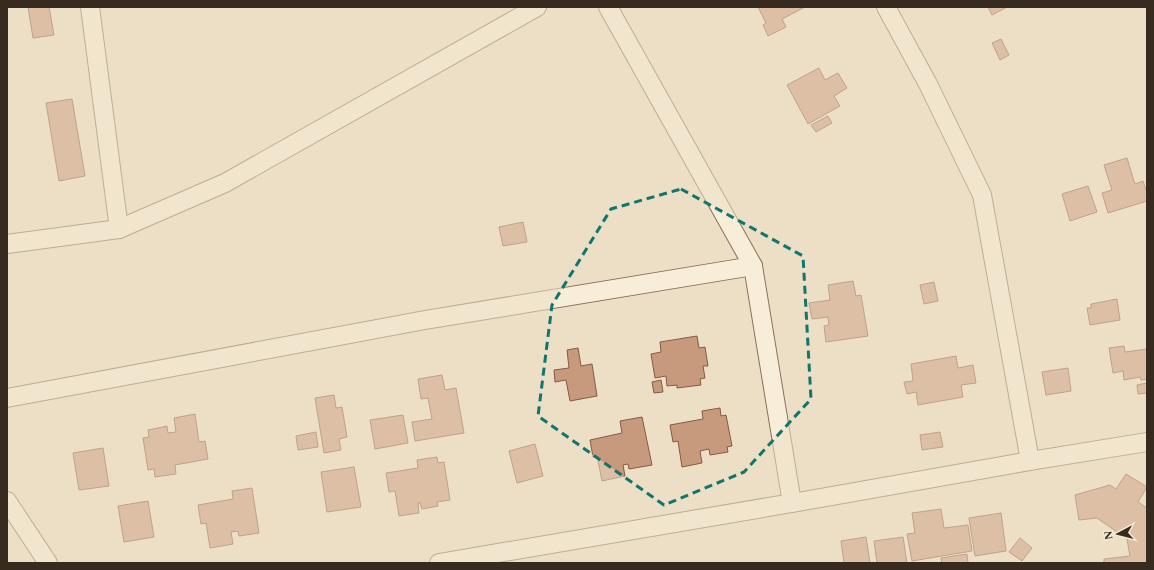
<svg xmlns="http://www.w3.org/2000/svg" width="1154" height="570" font-family="Spectral,serif">
<rect width="100%" height="100%" fill="#ecdfc5"/>
<g fill="#c89a7d" stroke="#845b43">
<polygon points="28,7 49,7 54,35 33,38"/>
<polygon points="758,7 805,7 782,19 786,27 768,36 763,25 766,23"/>
<polygon points="988,7 1007,7 992,15"/>
<polygon points="1001,39 1009,55 1000,60 992,43"/>
<polygon points="819,68 825,80 838,73 847,88 834,96 840,106 808,124 787,85"/>
<polygon points="72,99 85,176 59,181 46,103"/>
<polygon points="828,116 832,123 816,132 811,125"/>
<polygon points="1127,158 1135,184 1143,181 1147,193 1147,201 1108,213 1102,193 1112,190 1104,165"/>
<polygon points="1088,186 1097,212 1070,221 1062,194"/>
<polygon points="523,222 527,242 503,246 499,227"/>
<polygon points="853,281 856,296 861,295 868,336 826,342 824,326 829,325 828,317 812,319 809,303 830,300 828,285"/>
<polygon points="934,282 938,301 924,304 920,285"/>
<polygon points="1117,299 1120,320 1090,325 1087,308 1091,308 1091,304"/>
<polygon points="697,336 699,348 705,347 708,366 703,366 705,378 700,379 701,385 677,388 677,385 667,386 666,376 655,378 651,354 661,352 660,342"/>
<polygon points="1124,346 1125,352 1147,349 1147,379 1141,380 1140,377 1124,380 1123,371 1113,373 1109,348"/>
<polygon points="578,348 581,366 592,364 597,396 570,401 566,380 555,382 554,370 569,368 567,350"/>
<polygon points="956,356 958,368 973,365 976,383 961,385 963,397 918,405 916,392 907,394 904,382 913,381 911,364"/>
<polygon points="1068,368 1071,391 1046,395 1042,372"/>
<polygon points="442,375 445,390 456,388 464,433 415,441 412,422 432,419 428,398 421,399 418,379"/>
<polygon points="661,380 663,392 654,393 652,382"/>
<polygon points="1147,383 1147,393 1138,394 1137,385"/>
<polygon points="334,395 336,408 342,407 347,437 339,439 341,450 324,453 315,398"/>
<polygon points="720,408 721,416 726,415 732,446 727,447 728,452 710,455 709,449 700,451 702,463 682,467 678,441 673,442 670,425 703,419 702,411"/>
<polygon points="195,414 199,442 205,441 208,459 175,465 176,474 155,477 154,469 148,470 143,438 149,437 148,430 167,426 168,433 176,432 174,418"/>
<polygon points="403,415 408,443 375,449 370,420"/>
<polygon points="642,417 652,465 629,469 628,464 623,465 625,476 602,481 597,456 593,457 590,440 622,433 620,421"/>
<polygon points="316,432 318,447 298,450 296,436"/>
<polygon points="940,432 943,447 922,450 920,435"/>
<polygon points="535,444 543,476 517,483 509,451"/>
<polygon points="103,448 109,486 79,490 73,453"/>
<polygon points="437,457 438,463 444,462 450,500 437,502 438,506 422,509 420,503 418,503 419,513 399,516 395,491 389,492 386,473 418,468 417,460"/>
<polygon points="354,467 361,507 327,512 321,472"/>
<polygon points="1126,474 1147,487 1138,502 1147,508 1147,563 1104,563 1104,559 1130,556 1127,539 1097,518 1079,520 1075,495 1110,485 1116,489"/>
<polygon points="252,488 259,533 239,536 238,531 231,532 233,544 210,548 206,523 201,524 198,505 233,499 232,491"/>
<polygon points="148,501 154,537 124,542 118,506"/>
<polygon points="941,509 944,528 968,525 972,551 912,561 907,534 915,533 912,513"/>
<polygon points="1001,513 1006,551 975,556 969,518"/>
<polygon points="866,537 870,563 844,563 841,541"/>
<polygon points="903,537 907,563 877,563 874,541"/>
<polygon points="1020,538 1032,548 1022,561 1009,552"/>
<polygon points="967,554 968,563 942,563 941,558"/>
</g>
<g fill="none" stroke-linecap="round" stroke-linejoin="round">
<g stroke="#86715c" stroke-width="20">
<g id="minor">
<polyline points="90,7 119,229"/>
<polyline points="886,7 928,84 982,195 1030,461"/>
<polyline points="7,244 119,229 225,183 537,7"/>
<polyline points="7,398 425,320 753,266"/>
<polyline points="7,501 48,563"/>
<polyline points="792,503 1030,461 1147,442"/>
<polyline points="439,563 792,503 753,266 608,7"/>
</g>
</g>
<use href="#minor" stroke="#f7edd8" stroke-width="18"/>
</g>
<path d="M0 0H1154V570H0ZM681,189L803,256L811,399L744,472L664,505L538,416L552,305L611,209Z" fill="#ecdfc5" fill-opacity=".55" fill-rule="evenodd"/>
<path fill="none" stroke="#0f766e" stroke-width="3" stroke-dasharray="8 5" stroke-linejoin="round" d="M681,189L803,256L811,399L744,472L664,505L538,416L552,305L611,209Z"/>
<rect width="1154" height="570" fill="none" stroke="#372a1f" stroke-width="16"/>
<g transform="translate(1118 534) rotate(263)" stroke="#f4ead5" stroke-width="3" paint-order="stroke">
<path d="M0-3L7 15L0 10L-7 15Z" fill="#372a1f"/>
<text y="-6" font-size="11" font-weight="bold" text-anchor="middle" fill="#372a1f">N</text>
</g>
</svg>
